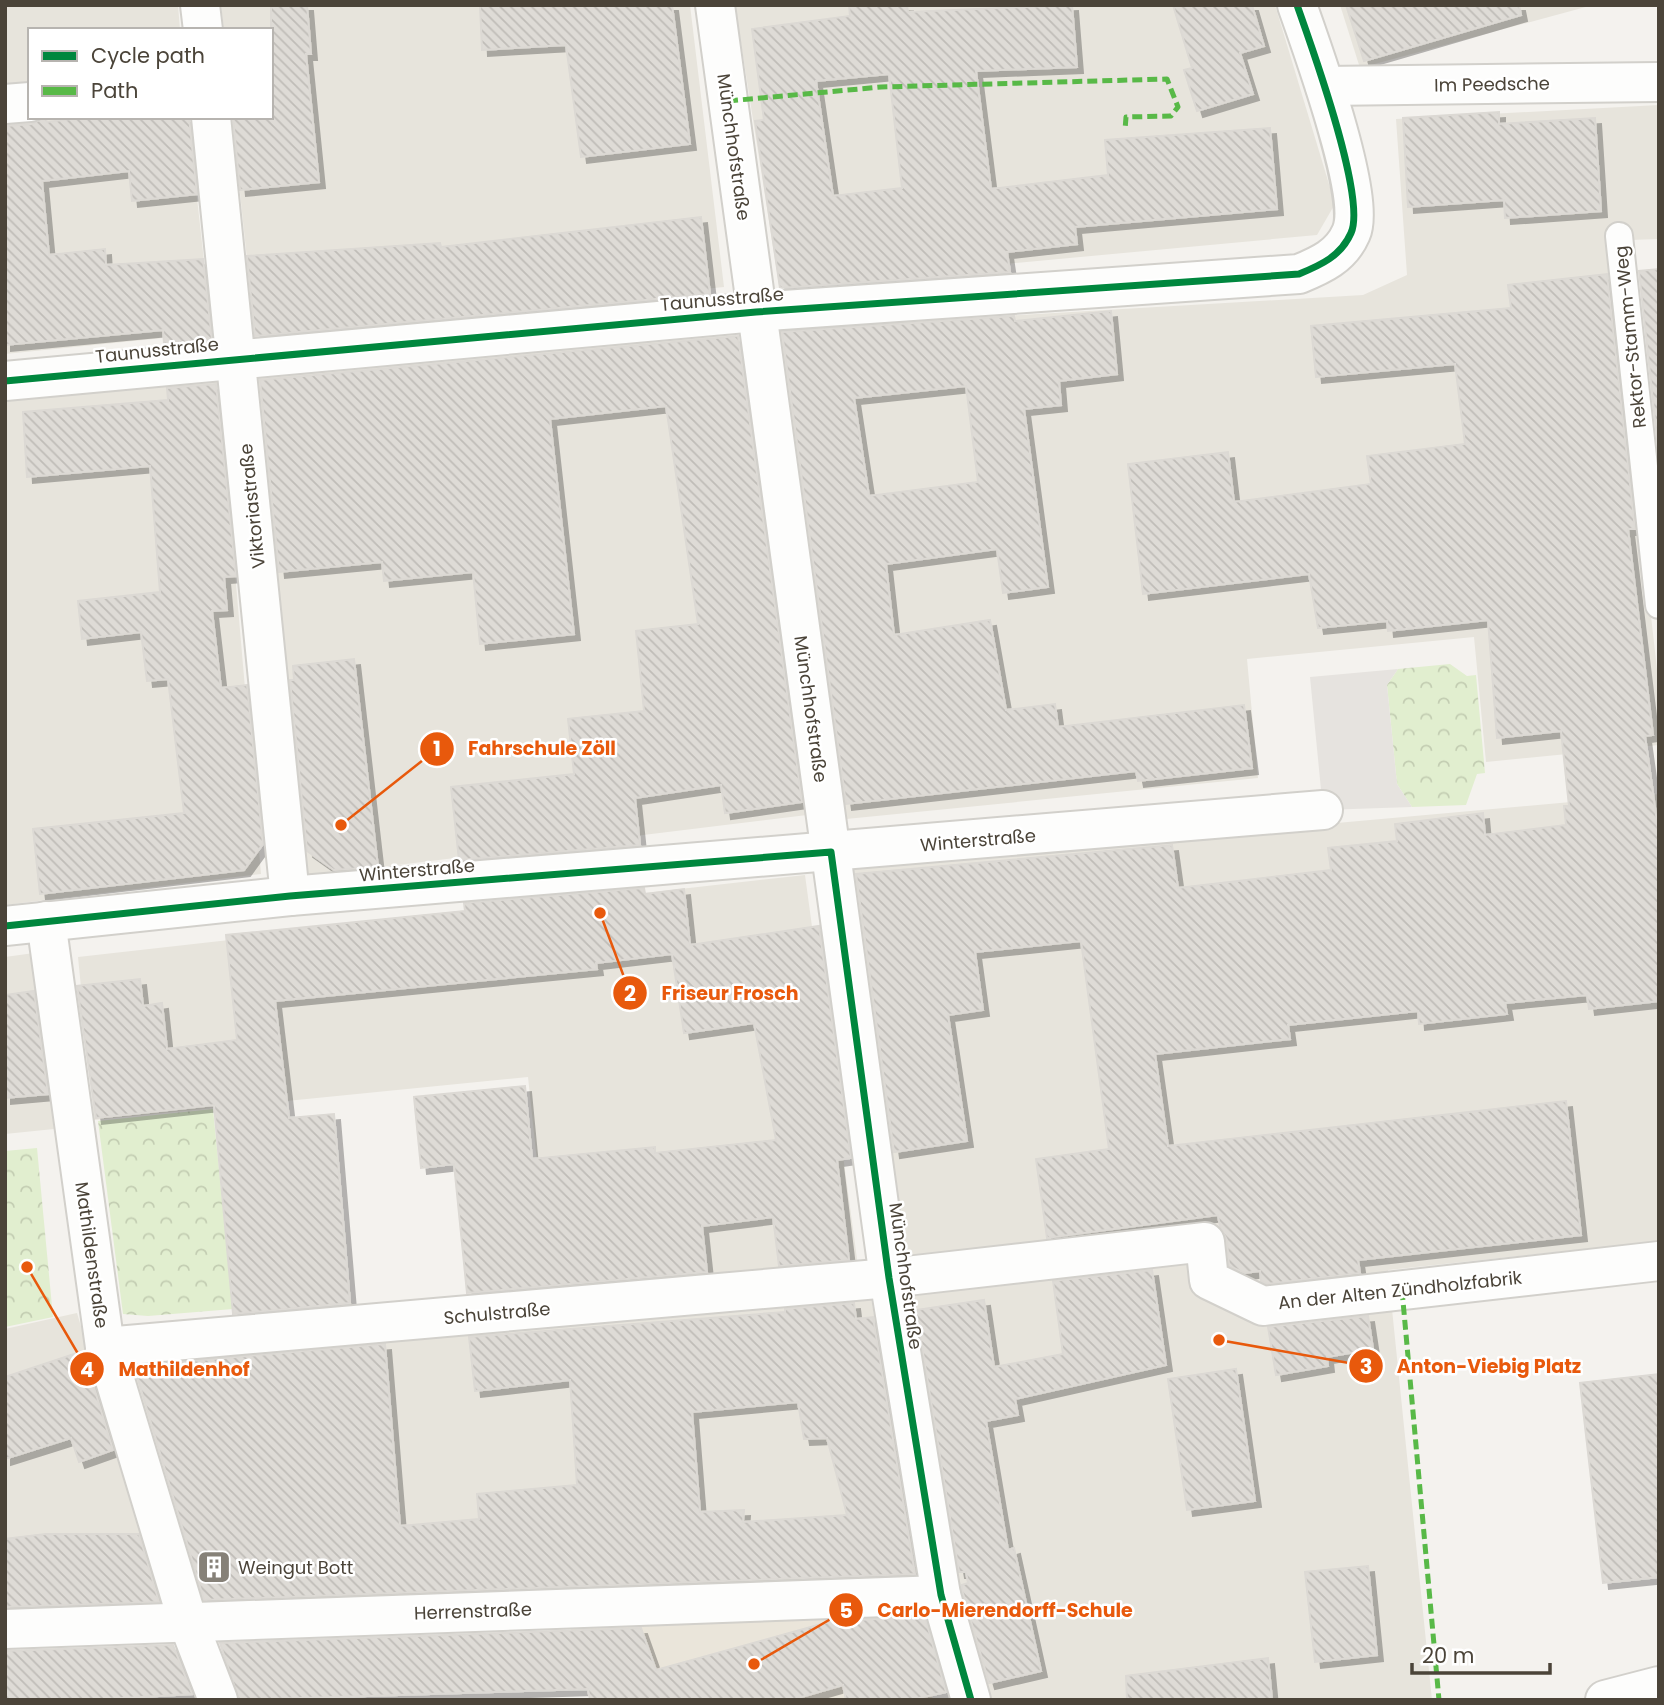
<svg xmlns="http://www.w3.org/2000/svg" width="1664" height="1705" font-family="Poppins,sans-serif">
<defs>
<pattern id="forest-crowns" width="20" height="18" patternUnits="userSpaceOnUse" patternTransform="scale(1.75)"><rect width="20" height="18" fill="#e1eecf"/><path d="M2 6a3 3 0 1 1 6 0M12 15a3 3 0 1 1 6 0" fill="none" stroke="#c3cdb2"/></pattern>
<pattern id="building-back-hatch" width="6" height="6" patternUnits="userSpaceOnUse" patternTransform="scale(1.75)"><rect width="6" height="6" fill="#dedbd6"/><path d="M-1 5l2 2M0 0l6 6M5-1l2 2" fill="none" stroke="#c0bdb8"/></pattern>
<filter id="shadow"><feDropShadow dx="6" dy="6" stdDeviation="0" flood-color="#0004"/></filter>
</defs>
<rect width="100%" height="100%" fill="#f4f2ee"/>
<g fill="#e7e4dc">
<polygon points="5,5 178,5 180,30 30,30 30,94 5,96"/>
<polygon points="221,5 690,5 724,287 255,335 232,117 271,117 271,30 224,30"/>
<polygon points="735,5 1275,5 1335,204 1317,235 779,285"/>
<polygon points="1340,5 1593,5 1360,68"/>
<polygon points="1659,105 1659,239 1630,240 1611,261 1659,687 1659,745 1486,762 1474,637 1247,659 1258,778 846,819 779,329 1363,295 1407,275 1396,119"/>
<polygon points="5,114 30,117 188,117 212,333 5,354"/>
<polygon points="736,335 807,815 308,876 256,374"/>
<polygon points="218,375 261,874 5,905 5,398"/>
<polygon points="1659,794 1659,1241 1388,1270 1432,1700 983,1700 931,1492 849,867"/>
<polygon points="805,875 858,1266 551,1293 528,1077 94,1120 78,957"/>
<polygon points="34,953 54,1129 5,1134 5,957"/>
<polygon points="869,1287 921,1576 191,1608 117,1355"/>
<polygon points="77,1313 165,1611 5,1620 5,1329"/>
</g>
<polygon fill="#eae5da" points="910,1610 933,1700 596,1700 571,1629"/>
<g fill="url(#forest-crowns)">
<polygon points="1450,664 1467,676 1476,675 1485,773 1477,774 1466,805 1412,807 1397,784 1387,685 1398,669"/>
<polygon points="213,1109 233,1309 148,1316 123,1314 98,1121"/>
<polygon points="37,1148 53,1317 5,1327 5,1151"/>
</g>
<polygon fill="#e6e3df" points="1398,669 1387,685 1397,784 1412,807 1323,810 1310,677"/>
<g fill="url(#building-back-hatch)" stroke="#dcd9d4" stroke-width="2" fill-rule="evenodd" filter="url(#shadow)">
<polygon points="271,5 307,5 311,54 306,54 319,182 240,190 233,117 271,117"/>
<polygon points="480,5 672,5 690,144 581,157 566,45 482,50"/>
<path d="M849,5H907L908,12L1072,5L1077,67L976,71L991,189L1108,175L1105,140L1270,128L1277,209L1075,227L1077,244L1007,252L1010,272L780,288L755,121L764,120L752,29L850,16ZM889,74L902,188L833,196L816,81Z"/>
<polygon points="1173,5 1252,5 1264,46 1240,53 1253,94 1197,111 1184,70 1192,68"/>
<polygon points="1346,5 1519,5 1521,15 1364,61"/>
<polygon points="1499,112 1499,124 1595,118 1601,211 1505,218 1504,200 1408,207 1403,118"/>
<polygon points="45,117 47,122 88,117 189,117 197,194 132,201 129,171 42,181 49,255 105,249 106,265 203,259 212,340 164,344 163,330 5,345 5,126 32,124"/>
<polygon points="701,217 710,294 255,336 247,256 440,243 441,247"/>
<polygon points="1659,269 1659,457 1639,271"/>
<polygon points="1607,274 1635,529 1628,529 1653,735 1645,736 1659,836 1659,1001 1589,1009 1587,995 1505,1003 1507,1014 1419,1024 1418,1011 1288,1025 1290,1039 1155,1054 1168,1146 1566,1101 1581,1235 1358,1260 1360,1273 1267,1284 1261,1281 1260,1271 1245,1273 1229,1266 1227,1240 1220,1227 1218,1215 1047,1238 1036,1159 1109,1149 1081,941 975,952 983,1010 948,1015 967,1141 894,1152 856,874 1172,845 1178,888 1331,870 1328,848 1397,841 1395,824 1483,813 1485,835 1566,825 1564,806 1569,806 1561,731 1497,738 1488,620 1388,631 1387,621 1318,628 1309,574 1143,594 1128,464 1228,452 1234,502 1371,484 1367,456 1465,444 1455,364 1316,377 1311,326 1511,308 1508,285"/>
<path d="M1111,311L1117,374L1059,381L1061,405L1024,409L1048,587L1003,593L997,549L886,564L894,635L990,620L1006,710L1055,704L1058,727L1244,705L1252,768L1138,781L1136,771L846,804L782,332L1014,316L1015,321ZM966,386L978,482L869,496L854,398Z"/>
<polygon points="738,336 802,802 725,813 721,785 635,798 640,845 459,860 451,787 574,774 568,719 644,711 636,631 698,624 666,406 550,419 574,634 480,644 473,572 384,581 382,562 279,572 260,380"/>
<polygon points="216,384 236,576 224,577 227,610 212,611 221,688 247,685 263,844 244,870 40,894 33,829 184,813 168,679 147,681 141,632 82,639 78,601 160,592 150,466 27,477 23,412 168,400 167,388"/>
<polygon points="354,659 378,867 334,870 307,851 290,680 294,680 293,666"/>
<polygon points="644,888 645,894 684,889 690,945 819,926 851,1158 837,1160 849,1260 779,1266 773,1217 702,1226 707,1272 467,1293 454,1164 421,1168 414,1097 525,1086 532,1159 655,1147 655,1153 776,1140 754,1023 684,1033 672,954 596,963 597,969 275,1001 289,1118 334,1114 350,1303 233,1314 214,1105 96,1118 77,986 140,979 143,1006 162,1003 167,1049 237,1040 226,935 465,911 464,903"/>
<polygon points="34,991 48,1094 5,1098 5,995"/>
<polygon points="1152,1270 1166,1365 1015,1399 1018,1415 986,1421 1008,1550 1014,1548 1041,1671 989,1683 962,1590 962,1585 968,1583 966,1572 959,1572 916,1310 984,1300 994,1367 1063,1354 1053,1281"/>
<path d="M854,1303L856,1319L873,1317L915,1574L204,1600L134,1366L385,1344L400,1526L479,1519L477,1494L577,1485L570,1380L475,1391L469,1337L785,1312V1309ZM798,1402L804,1439L827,1438L847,1515L743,1522L744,1510L700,1512L692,1412Z"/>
<polygon points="1368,1316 1373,1349 1327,1357 1328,1366 1276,1375 1268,1327"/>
<polygon points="83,1351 113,1450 79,1462 71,1438 5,1459 5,1377"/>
<polygon points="1236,1369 1255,1501 1187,1510 1168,1379"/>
<polygon points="1659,1374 1659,1577 1603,1583 1580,1383"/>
<polygon points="46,1534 139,1534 159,1602 5,1607 5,1539"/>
<polygon points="1368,1566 1377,1655 1315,1662 1305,1572"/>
<polygon points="925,1617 946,1692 910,1700 846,1700 843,1685 791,1700 590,1700 588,1689 239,1700 220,1643 641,1628 656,1670 832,1621"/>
<polygon points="173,1645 192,1694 89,1700 5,1700 5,1651"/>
<polygon points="1268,1658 1272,1700 1127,1700 1126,1676"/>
</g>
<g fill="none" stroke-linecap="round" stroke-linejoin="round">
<g stroke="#d2d0cb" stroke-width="30">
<polyline id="service" points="1619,236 1659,605"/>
</g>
<g stroke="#d2d0cb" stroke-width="42">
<g id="minor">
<polyline points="200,5 203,30"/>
<polyline points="1325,86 1659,82"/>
<polyline points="5,104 30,102"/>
<polyline points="211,117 290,896"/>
<path d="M5,381L756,312L1299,274C1321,265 1341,256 1351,233C1367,198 1311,45 1297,5"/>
<polyline points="46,921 105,1347 188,1622 218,1700"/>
<polyline points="5,926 290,896 1323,810"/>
<polyline points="105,1347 889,1278 1205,1242 1209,1280 1263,1306 1659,1261"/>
<polyline points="5,1629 941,1595"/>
</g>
</g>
<g stroke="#d2d0cb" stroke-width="42">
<g id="tertiary">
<polyline points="715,5 889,1278 941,1595 971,1700"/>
<polyline points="1605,1700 1659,1686"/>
</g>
</g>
<use href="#service" stroke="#fdfdfc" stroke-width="26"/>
<use href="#minor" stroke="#fdfdfc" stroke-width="38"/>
<use href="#tertiary" stroke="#fdfdfc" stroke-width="38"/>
<g stroke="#58b947" stroke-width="5" stroke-dasharray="10 5" stroke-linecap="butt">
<polyline points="728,101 881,87 1167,79 1178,107 1171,116 1126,117 1125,130"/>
<polyline points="1402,1290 1439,1700"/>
</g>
<g stroke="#fff" stroke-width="11">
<g id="cycleway">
<path d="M5,381L756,312L1299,274C1321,265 1341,256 1351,233C1367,198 1311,45 1297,5"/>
<polyline points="5,926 290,896 831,852 889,1278 941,1595 971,1700"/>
</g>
</g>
<use href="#cycleway" stroke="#00873e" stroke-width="7"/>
</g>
<defs>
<g id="building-square" transform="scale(1.75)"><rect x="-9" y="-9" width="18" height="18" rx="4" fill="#868178" stroke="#fff"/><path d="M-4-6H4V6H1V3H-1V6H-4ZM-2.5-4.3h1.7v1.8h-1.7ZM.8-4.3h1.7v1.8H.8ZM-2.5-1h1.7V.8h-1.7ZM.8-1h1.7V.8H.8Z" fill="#fff"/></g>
</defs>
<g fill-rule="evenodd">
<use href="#building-square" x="214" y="1567"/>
</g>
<g text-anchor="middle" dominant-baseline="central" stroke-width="5" stroke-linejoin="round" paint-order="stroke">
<g font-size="18" fill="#4b4439" stroke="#fff">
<text transform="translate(1492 84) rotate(-1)">Im Peedsche</text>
<text transform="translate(734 147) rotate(82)">Münchhofstraße</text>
<text transform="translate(722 299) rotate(-5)">Taunusstraße</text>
<text transform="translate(1630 337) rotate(-96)">Rektor-Stamm-Weg</text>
<text transform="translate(157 350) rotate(-6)">Taunusstraße</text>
<text transform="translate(252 506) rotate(-96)">Viktoriastraße</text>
<text transform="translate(811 709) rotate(82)">Münchhofstraße</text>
<text transform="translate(978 840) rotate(-5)">Winterstraße</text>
<text transform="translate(417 870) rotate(-5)">Winterstraße</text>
<text transform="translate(92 1255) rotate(82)">Mathildenstraße</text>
<text transform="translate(906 1276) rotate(82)">Münchhofstraße</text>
<text transform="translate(1400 1290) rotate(-6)">An der Alten Zündholzfabrik</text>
<text transform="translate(497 1313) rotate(-5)">Schulstraße</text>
<text transform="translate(473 1611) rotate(-2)">Herrenstraße</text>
</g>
<g font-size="18" fill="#4b4439" stroke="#fff" text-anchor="start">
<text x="238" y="1567">Weingut Bott</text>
</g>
</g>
<path fill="none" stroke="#e8590c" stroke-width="2.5" d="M341 825L437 749M600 913L630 993M1219 1340L1366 1366M27 1267L87 1369M754 1664L846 1610"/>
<g fill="#e8590c" stroke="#fff" stroke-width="2.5">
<circle cx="341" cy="825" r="7"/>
<circle cx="600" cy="913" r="7"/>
<circle cx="1219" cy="1340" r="7"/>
<circle cx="27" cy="1267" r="7"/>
<circle cx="754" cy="1664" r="7"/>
<circle cx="437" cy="749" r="18"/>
<circle cx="630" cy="993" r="18"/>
<circle cx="1366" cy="1366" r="18"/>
<circle cx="87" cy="1369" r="18"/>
<circle cx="846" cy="1610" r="18"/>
</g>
<g font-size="21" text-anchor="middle" font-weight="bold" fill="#fff">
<text x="437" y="756">1</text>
<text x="630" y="1001">2</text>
<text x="1366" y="1374">3</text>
<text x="87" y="1377">4</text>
<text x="846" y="1618">5</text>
</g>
<g font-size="19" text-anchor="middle" font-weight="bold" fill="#e8590c" stroke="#fff" stroke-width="5" stroke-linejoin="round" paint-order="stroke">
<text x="542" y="755">Fahrschule Zöll</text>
<text x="730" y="1000">Friseur Frosch</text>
<text x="1489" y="1373">Anton-Viebig Platz</text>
<text x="184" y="1376">Mathildenhof</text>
<text x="1005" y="1617">Carlo-Mierendorff-Schule</text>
</g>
<rect width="1664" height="1705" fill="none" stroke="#4b4439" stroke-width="14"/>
<rect x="28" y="28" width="245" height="91" fill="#ffffff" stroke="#b7b4b0" stroke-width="2"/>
<rect x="42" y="51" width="35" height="10" fill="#00873e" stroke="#b7b4b0" stroke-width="2"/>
<text x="91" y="63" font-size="21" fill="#4b4439">Cycle path</text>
<rect x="42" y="86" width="35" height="10" fill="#58b947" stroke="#b7b4b0" stroke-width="2"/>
<text x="91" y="98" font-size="21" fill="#4b4439">Path</text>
<path d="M1412 1663v10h138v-10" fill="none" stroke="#4b4439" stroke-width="3.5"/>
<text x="1422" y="1663" font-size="21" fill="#4b4439" stroke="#ffffff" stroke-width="5" paint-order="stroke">20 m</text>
</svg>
